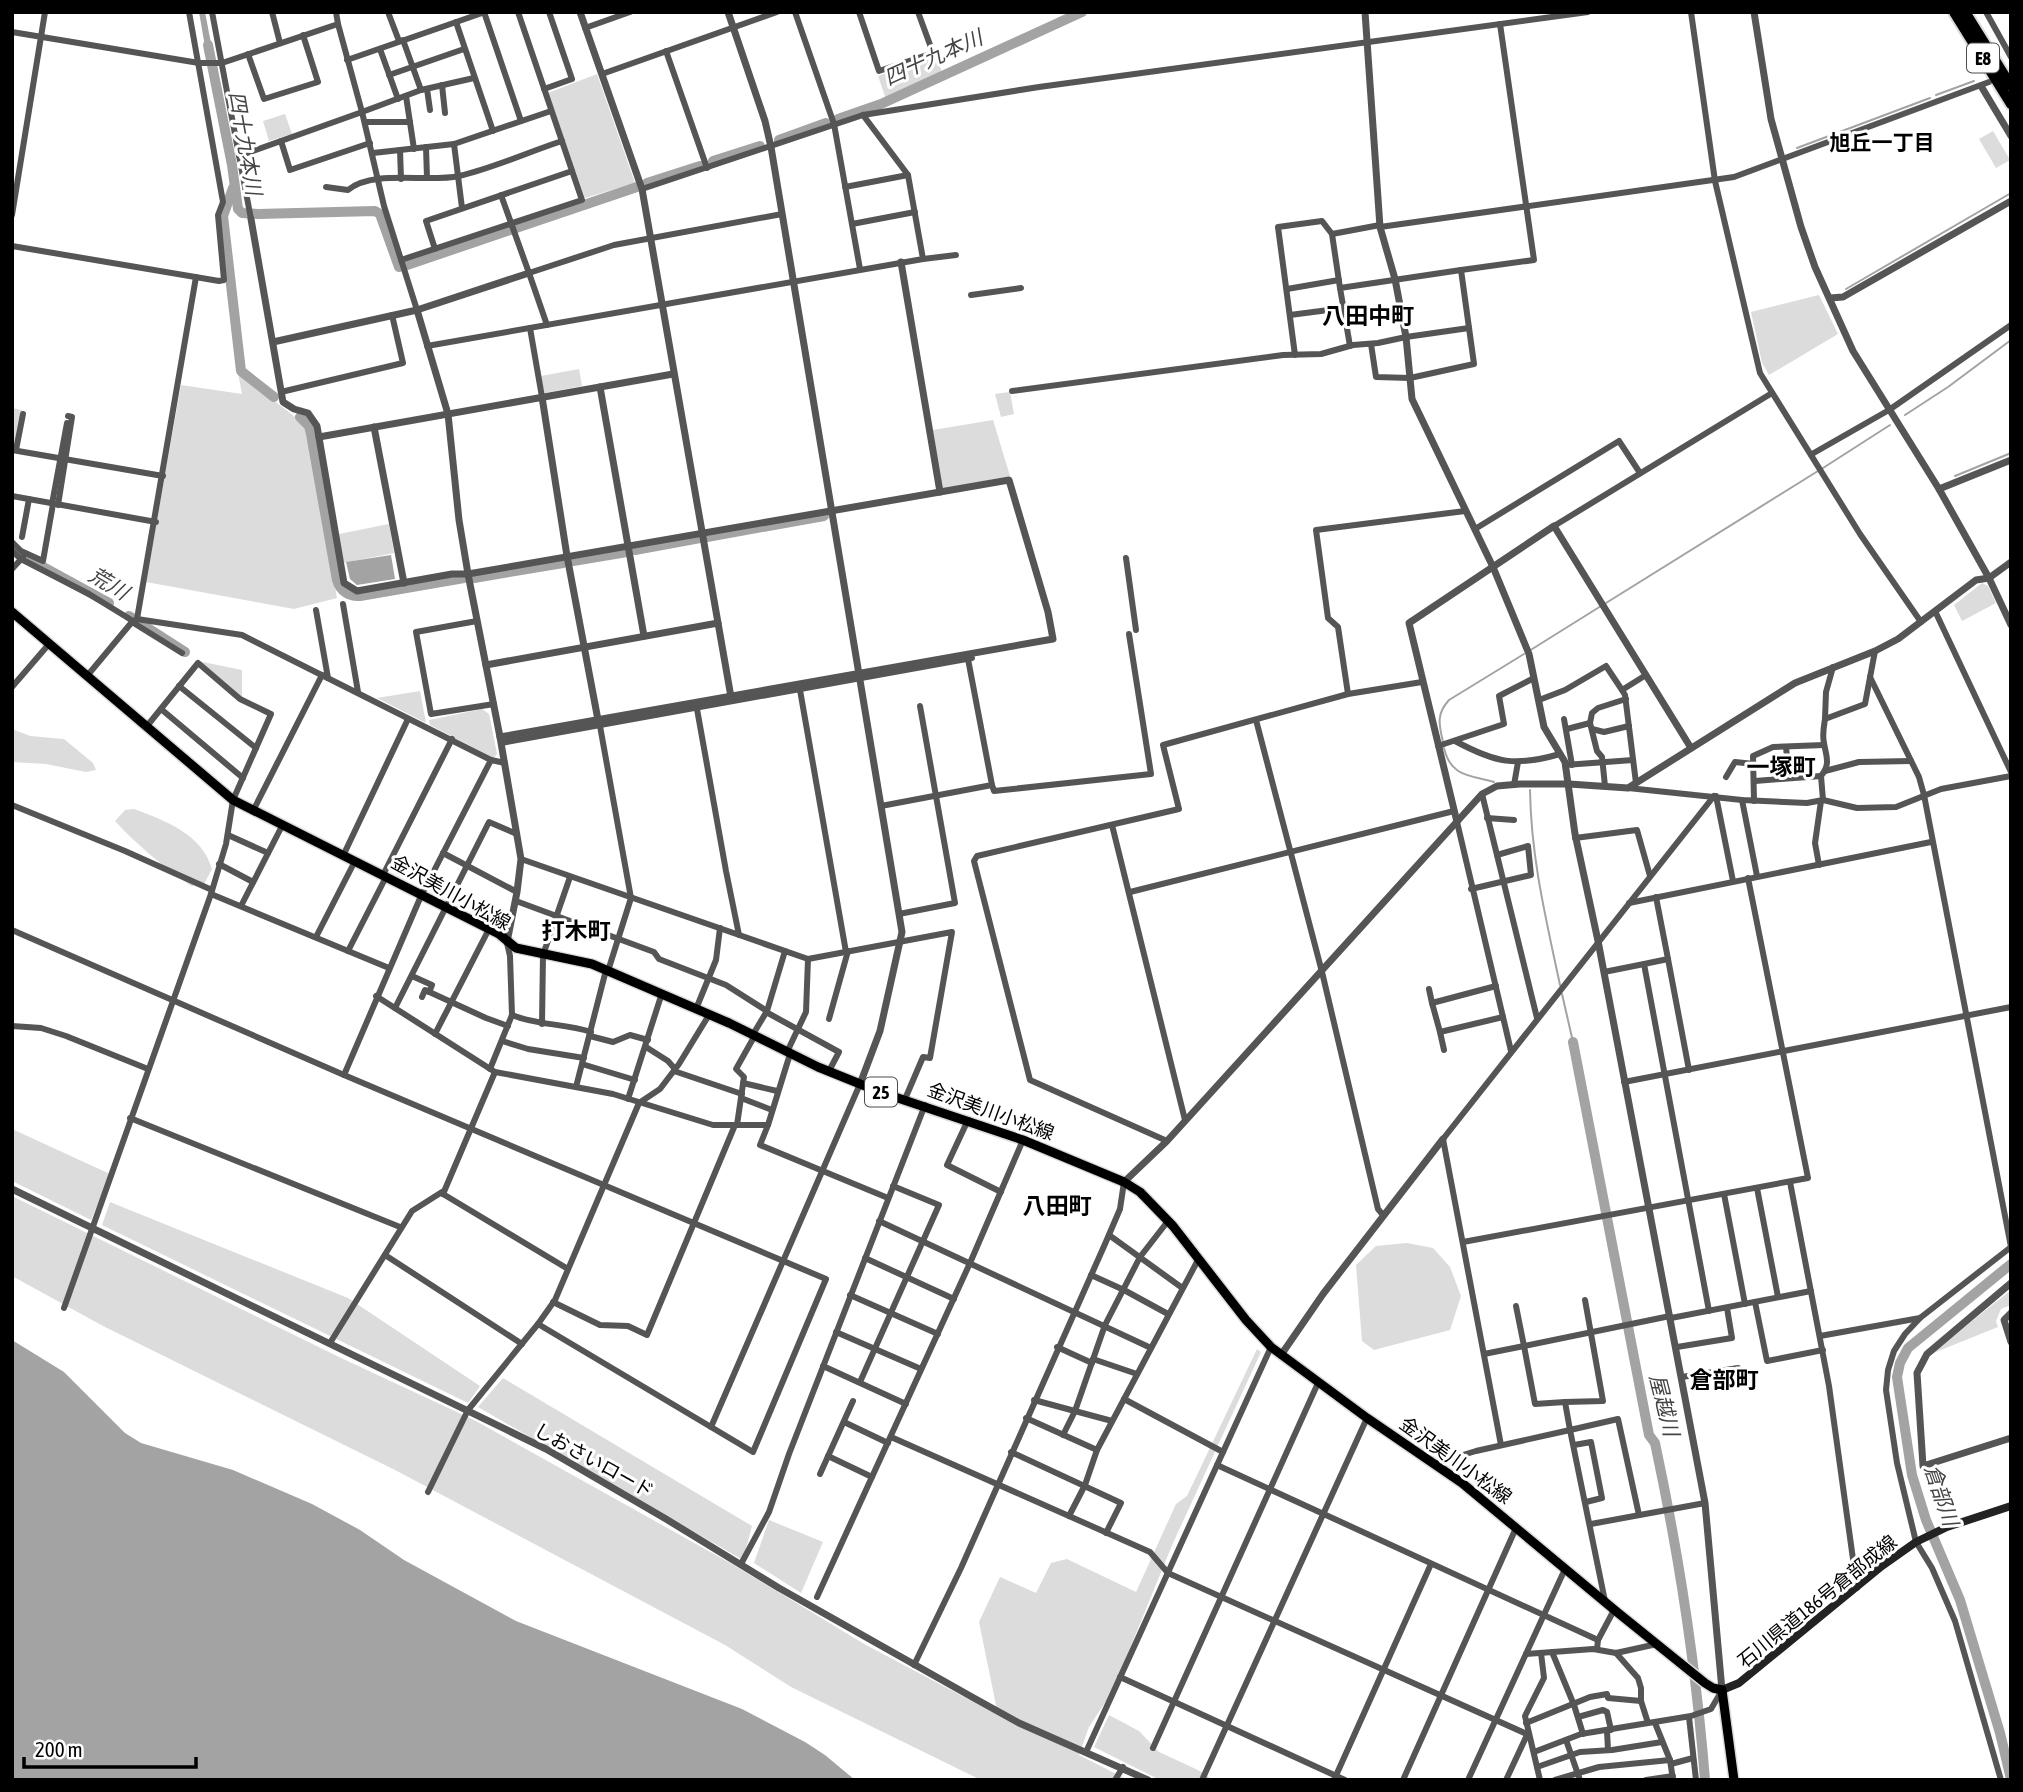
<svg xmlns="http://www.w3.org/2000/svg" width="2023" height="1792" font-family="'Asap Condensed','Noto Sans JP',sans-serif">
<rect width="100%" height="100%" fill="#fff"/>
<g fill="#dcdcdc">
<polygon points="936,55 942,72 886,99 878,76"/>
<polygon points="597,74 635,183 585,198 548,93"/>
<polygon points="285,114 292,134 269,141 263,121"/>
<polygon points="1993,131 2010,160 1996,168 1979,139"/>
<polygon points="1819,295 1838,334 1769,375 1762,363 1751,312"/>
<polygon points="579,369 582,386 544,393 541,376"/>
<polygon points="238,373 307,426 337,598 294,609 146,582 181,385 242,394"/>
<polygon points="1010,392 1014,414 1001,417 995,394"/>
<polygon points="12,408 22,410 16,447 12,446"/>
<polygon points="993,420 1010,476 942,489 933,430"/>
<polygon points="389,524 394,553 343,563 339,534"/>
<polygon points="1982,583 1988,586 1996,603 1962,621 1954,605"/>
<polygon points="198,661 242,670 242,698"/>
<polygon points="420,691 426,723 377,698"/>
<polygon points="482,709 489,714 497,754 494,758 430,725 429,720"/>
<polygon points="12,729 30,736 64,739 93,763 96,770 86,772 46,764 12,762"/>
<path d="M134,809C166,821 202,834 212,869L204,884L191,886C163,866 138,846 115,821L125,810Z"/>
<polygon points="12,1129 110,1174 91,1220 12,1181"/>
<polygon points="12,1196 339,1357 474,1420 730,1563 866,1645 998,1715 979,1622 1000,1577 1036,1593 1051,1563 1067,1559 1136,1592 1176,1504 1187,1496 1257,1349 1261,1352 1173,1543 1112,1692 1089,1727 1079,1755 1128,1780 981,1780 791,1687 725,1645 395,1470 103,1326 12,1276"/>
<polygon points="110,1202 348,1298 480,1386 468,1403 102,1225"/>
<polygon points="1407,1243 1433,1248 1450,1267 1461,1296 1450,1330 1374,1350 1362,1341 1356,1265 1376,1246"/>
<polygon points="2011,1290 2011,1305 2001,1309 1996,1321 1998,1327 1931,1354"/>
<polygon points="503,1378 752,1526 743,1560 478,1407"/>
<polygon points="769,1520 823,1542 801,1593 754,1563"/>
<polygon points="1109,1715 1139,1731 1159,1752 1198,1770 1213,1780 1160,1780 1094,1747"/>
</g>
<g fill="#a3a3a3">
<polygon points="199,12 205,12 214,59 207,58"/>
<polygon points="391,555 395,579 357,585 350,579 346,562"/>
<polygon points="12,1340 64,1372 125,1433 141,1443 233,1470 312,1504 360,1530 404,1560 516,1621 742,1709 805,1742 825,1755 855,1780 12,1780"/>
</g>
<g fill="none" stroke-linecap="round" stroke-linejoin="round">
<g stroke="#a3a3a3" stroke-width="2">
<polyline points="1936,95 1974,81"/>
<polyline points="1797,148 1930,98"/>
<polyline points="1846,289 2011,193"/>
<polyline points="1905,415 1948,387 2011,340"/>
<polyline points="1823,468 1890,425"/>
<polyline points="1955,476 2011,453"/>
<polyline points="1606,603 1818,471"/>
<polyline points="1529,651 1601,606"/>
<path d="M1443,742C1439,725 1436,714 1449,700L1524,654"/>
<path d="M1444,748C1451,777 1469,775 1494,782"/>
<path d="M1530,790C1531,858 1546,919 1560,985"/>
<polyline points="1562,994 1573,1042"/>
</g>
<g stroke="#a3a3a3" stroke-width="10">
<polyline points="208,45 232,165 238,209 242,213 258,214 375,211 380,214 399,267"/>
<polyline points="838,119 881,104 1082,12"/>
<polyline points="779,140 826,123"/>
<polyline points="713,161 760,146"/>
<polyline points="647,183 700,166"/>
<polyline points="233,188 223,216 241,371 274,397"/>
<polyline points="407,265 637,187"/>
<path d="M300,417L309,426L311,434L337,580C340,591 349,597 360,596L464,578"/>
<polyline points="707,537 824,516"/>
<polyline points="12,548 21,555 109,603"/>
<polyline points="635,550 700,538"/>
<polyline points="573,561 627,552"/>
<polyline points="474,578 563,563"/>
<polyline points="129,616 185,652"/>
<path d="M1573,1042L1649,1435L1655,1443C1679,1555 1696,1666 1705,1780"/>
<polyline points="2011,1264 1908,1348 1900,1363 1897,1377 1912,1475 1926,1520 1960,1600 2000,1733 2011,1779"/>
</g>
<g stroke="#dbdbdb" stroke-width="12">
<polyline id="primary" points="12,612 233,800 499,934 516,948 592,964 729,1023 818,1067 880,1092 1023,1140 1124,1182 1140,1192 1173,1226 1246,1320 1271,1347 1367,1418 1462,1483 1617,1612 1705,1683 1713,1688 1722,1690 1734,1780"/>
</g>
<g stroke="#dbdbdb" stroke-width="14">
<g id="motorway">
<polyline points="1954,12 2011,104"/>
<polyline points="1965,12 2011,86"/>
</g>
</g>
<g stroke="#555" stroke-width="6">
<polyline points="212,12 251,219"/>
<polyline points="272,12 280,43"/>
<polyline points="388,12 399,41"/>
<polyline points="484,12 521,121"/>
<polyline points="795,12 834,124 860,269"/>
<polyline points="859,12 879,71 933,53 918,12"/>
<polyline points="1691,12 1715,181 1760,373 1860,534 1921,622"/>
<polyline points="1986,12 2011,57"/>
<polyline points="456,22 493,131"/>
<polyline points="338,24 362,112 421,90 474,78"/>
<polyline points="585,28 630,12"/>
<polyline points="12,32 199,63 222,63 338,24 336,12"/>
<polyline points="403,40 421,90"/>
<polyline points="380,49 398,99"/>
<polyline points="666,51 707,168"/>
<polyline points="248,54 264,99 318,82 303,35"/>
<polyline points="347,60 485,12"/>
<polyline points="602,74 777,12"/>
<polyline points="389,75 464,49"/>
<polyline points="442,85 445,113"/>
<polyline points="427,89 430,110"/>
<polyline points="544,89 572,79 549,12"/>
<polyline points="406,96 414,149"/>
<polyline points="365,122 410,122"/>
<polyline points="281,141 290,170 370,143"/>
<polyline points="426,147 427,178"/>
<polyline points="400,150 401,179"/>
<polyline points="373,153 454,144"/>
<polyline points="239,156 362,112 384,206 417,310"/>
<path d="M326,187L348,190C374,169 427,183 459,176C494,168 528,152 562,141"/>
<polyline points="845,187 908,175"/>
<polyline points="642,189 863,115 1039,87 1588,12"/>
<polyline points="501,195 529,273 614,245 782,214"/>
<polyline points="462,208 454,144 551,111"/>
<polyline points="12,215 45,12"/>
<polyline points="852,224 915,212"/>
<polyline points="1380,227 1734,177 1989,82"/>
<polyline points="1332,234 1380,225"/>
<polyline points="12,246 219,281 224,280 218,215 223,202 189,12"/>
<polyline points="435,249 426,221 572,171"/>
<polyline points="923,259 956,255"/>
<polyline points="401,260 582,200 518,12"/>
<polyline points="1461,270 1534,260 1500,24"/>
<polyline points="529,273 547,325"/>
<polyline points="1287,289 1339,280"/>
<polyline points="971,295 1021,288"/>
<polyline points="1290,315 1344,308"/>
<polyline points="530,328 542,397"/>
<polyline points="427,346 923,259 908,175 863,115"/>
<polyline points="1350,346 1340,288 1461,270 1474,364 1410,378 1376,377 1371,344"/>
<polyline points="1295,355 1278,227 1322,221 1332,234 1340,288"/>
<polyline points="1012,391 1283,355 1321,354 1353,345 1378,343 1406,337 1469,328"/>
<polyline points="281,392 403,363 392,315"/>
<polyline points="12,450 163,476"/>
<polyline points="16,450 23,414"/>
<polyline points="1812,454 1889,410 2011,325"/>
<polyline points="12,496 156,522"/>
<polyline points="52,504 67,423"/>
<polyline points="58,505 72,417 68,416"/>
<polyline points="1554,526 1772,393"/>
<polyline points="1475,529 1619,441 1640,473"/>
<polyline points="22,537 29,499"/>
<polyline points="12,542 21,551 43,561 53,504"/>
<polyline points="12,551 21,559 89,594 133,621"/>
<polyline points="1126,558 1136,630"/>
<polyline points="12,569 23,557"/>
<polyline points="343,604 358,692"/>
<polyline points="316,610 328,678"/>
<polyline points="1935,611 2011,772"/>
<polyline points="137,619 196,277"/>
<polyline points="477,621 416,632 431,714 494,704"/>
<polyline points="132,622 182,653"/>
<polyline points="87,676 132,622 137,619 242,635 491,760 505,763"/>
<polyline points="1870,677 1919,777 1924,795 2011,1247"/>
<polyline points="179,686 256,748"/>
<polyline points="12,687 49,644"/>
<polyline points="800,690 846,952"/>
<polyline points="1622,690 1625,695 1636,783"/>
<polyline points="1348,694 1338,627 1328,618 1316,530 1465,511"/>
<polyline points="1539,700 1565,690 1606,666 1622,690 1646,675"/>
<polyline points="161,709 243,778"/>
<polyline points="697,709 726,871 739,935"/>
<polyline points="1564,719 1572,765"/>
<polyline points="1825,719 1826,692 1833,667"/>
<polyline points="1256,720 1322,972 1378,1209 1383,1215"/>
<polyline points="1590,723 1592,713 1598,708 1626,699"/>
<polyline points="600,726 631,898 608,971"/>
<polyline points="1567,729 1590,723 1597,751 1602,757 1605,786"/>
<polyline points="1592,729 1604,732 1629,726"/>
<path d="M1455,741C1496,763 1515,767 1560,754"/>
<polyline points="501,743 972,658"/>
<polyline points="1438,746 1504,724 1499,696 1534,678"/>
<polyline points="1786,747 1789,777"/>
<polyline points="1565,765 1633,760"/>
<polyline points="1825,771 1859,762 1911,761"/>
<polyline points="1726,777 1735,762 1754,764"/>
<polyline points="1755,781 1821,776"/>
<polyline points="992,785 994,791 1151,774 1129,634"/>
<polyline points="1514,785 1518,762"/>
<polyline points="1628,788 1742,800 1807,803 1823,800 1857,808 1896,807 1941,789 2011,776"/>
<polyline points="1482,794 1537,1018"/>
<polyline points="1716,796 1733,881"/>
<polyline points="1742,800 1757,876"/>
<path d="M1823,800L1821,776C1831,764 1826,756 1824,743C1822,735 1824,726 1825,719L1865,704L1875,651"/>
<polyline points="1754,801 1753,756 1773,747 1824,745"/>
<polyline points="12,805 125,851 212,890"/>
<polyline points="881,806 992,785 968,659"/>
<polyline points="254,809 322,675"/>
<polyline points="1487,818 1514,820"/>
<polyline points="1457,822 1511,1051"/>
<polyline points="1112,825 1185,1120"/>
<polyline points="228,835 268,853"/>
<polyline points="1575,838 1637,830 1650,876"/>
<polyline points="443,853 517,892"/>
<polyline points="343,856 408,719"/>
<polyline points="521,859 808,959 952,932 930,1058 923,1057 905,1099"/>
<polyline points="219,864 253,882"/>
<polyline points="1819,865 1815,843 1821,801"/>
<polyline points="383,875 452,739"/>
<polyline points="1471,889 1531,875 1528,846 1497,855"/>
<polyline points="1130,892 1454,811"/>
<polyline points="211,894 389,968"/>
<polyline points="1656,897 1668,959 1644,964 1709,1311"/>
<polyline points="516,901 654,952 659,959 726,985 767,1011"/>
<polyline points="1629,903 1931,842"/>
<polyline points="241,906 283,824"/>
<polyline points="899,914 955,903 920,706"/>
<polyline points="12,930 344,1075 826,1279 753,1452 538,1324"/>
<polyline points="316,937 355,861"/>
<polyline points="348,951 386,877"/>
<polyline points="1668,959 1689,1070"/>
<polyline points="1604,972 1644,964"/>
<polyline points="412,976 432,985 429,992"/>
<polyline points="1496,986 1432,1003 1440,1032 1503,1017"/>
<polyline points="1429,989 1432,1003"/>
<polyline points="376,996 495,1072 613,1094 713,1125 768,1125 790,1054"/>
<polyline points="422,997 425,990 486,1018 508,1026"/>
<polyline points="395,1008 489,822 517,834"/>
<polyline points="696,1009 716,960 720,928"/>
<polyline points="766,1012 839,1052 829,1071"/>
<path d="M512,1015C538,1026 565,1023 591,1032"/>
<polyline points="829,1019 848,951"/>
<polyline points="542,1024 543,955 570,877"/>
<polyline points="12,1026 41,1028 66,1036 148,1069"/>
<polyline points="1440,1032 1444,1050"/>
<polyline points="435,1034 489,929"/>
<polyline points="590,1036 613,1042 630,1035 648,1040"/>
<polyline points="752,1036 767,1011 785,951"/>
<polyline points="502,1041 528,1049 584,1058"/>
<polyline points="646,1047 668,1061 675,1069"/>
<polyline points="787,1052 806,1012 808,959"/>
<polyline points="582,1064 635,1080"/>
<polyline points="490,1069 512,1015 510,956 507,943"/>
<polyline points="674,1071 742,1094"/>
<polyline points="344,1075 421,896 491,760"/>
<polyline points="1624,1082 2011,1007"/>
<polyline points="743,1083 777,1091"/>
<polyline points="576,1087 606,970"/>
<polyline points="741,1098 772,1110"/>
<polyline points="628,1099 662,993"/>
<polyline points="130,1118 400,1227"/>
<polyline points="968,1120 947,1165 1001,1192"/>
<polyline points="737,1125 744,1077 736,1069 754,1037"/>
<polyline points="768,1125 760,1145 888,1198"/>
<polyline points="1167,1141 1030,1080 974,861 977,856 1179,809 1163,745 1348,694 1422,682"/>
<polyline points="1790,1182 1829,1386 1857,1588"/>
<polyline points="1757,1188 1778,1297"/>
<polyline points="443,1194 568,1269"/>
<polyline points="443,1194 495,1072"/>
<polyline points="1724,1194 1745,1304"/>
<polyline points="879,1221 1151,1348"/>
<polyline points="1109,1235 1181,1287"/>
<polyline points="1463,1242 1808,1178 1748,878"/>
<polyline points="385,1255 522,1344"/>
<polyline points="865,1258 954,1299"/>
<polyline points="1091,1275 1124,1290 1168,1314"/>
<polyline points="850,1295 938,1334"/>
<polyline points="553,1302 600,1325 628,1326 647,1335 735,1125"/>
<polyline points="1755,1302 1767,1361 1823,1350"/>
<polyline points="64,1308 211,894 226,844 233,800 271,714 240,699 198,663 147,726"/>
<polyline points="1671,1318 1811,1291"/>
<polyline points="1920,1318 1905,1334 1894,1351 1888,1370 1886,1390 1897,1463 1916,1542 1932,1568 1955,1621 2001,1780"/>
<polyline points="836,1332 921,1369"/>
<polyline points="1820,1336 1920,1318 2011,1247"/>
<polyline points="330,1343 412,1211 442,1192 443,1194"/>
<polyline points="1057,1347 1092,1363"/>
<polyline points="1677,1347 1732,1338 1727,1308"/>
<polyline points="1484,1354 1524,1346 1516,1306"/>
<polyline points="1093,1359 1137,1374"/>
<polyline points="823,1366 906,1404"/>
<polyline points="1682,1377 1738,1368 1741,1383"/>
<polyline points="860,1382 939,1205 893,1186"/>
<polyline points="1124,1399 1223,1452"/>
<polyline points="1034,1400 1112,1421"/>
<polyline points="1565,1402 1603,1401 1585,1300"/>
<polyline points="1026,1418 1097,1450"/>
<polyline points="844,1422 888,1443"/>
<polyline points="711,1427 860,1084"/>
<polyline points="1063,1435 1075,1411 1105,1325 1140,1257 1168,1221"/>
<polyline points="891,1437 1150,1552 1168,1573 1529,1735"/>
<polyline points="1501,1445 1443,1139 1714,796"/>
<polyline points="1574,1445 1591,1442 1602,1498 1586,1502"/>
<polyline points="1011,1452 1121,1503 1106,1533"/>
<polyline points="828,1456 872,1477"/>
<polyline points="1433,1464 1476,1451 1570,1430 1605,1601"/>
<polyline points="1217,1465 1598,1640"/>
<polyline points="820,1474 853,1401"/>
<polyline points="428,1492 468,1410 538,1324 555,1300 639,1103 660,1089 679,1064 709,1015"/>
<polyline points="1639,1515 1618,1419 1570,1430 1565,1402 1535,1404 1524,1346 1670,1316"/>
<polyline points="1069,1516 1085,1485 1097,1450 1198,1260"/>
<polyline points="1591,1524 1705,1503"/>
<polyline points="741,1564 769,1512 789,1454 925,1105"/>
<polyline points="817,1597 970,1263 1023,1140 1024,1142"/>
<polyline points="1597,1649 1598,1640 1614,1610"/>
<polyline points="1552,1652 1574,1705 1583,1734"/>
<polyline points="1616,1653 1638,1678 1641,1688 1641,1701 1648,1723"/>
<polyline points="1526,1654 1593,1649 1616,1653 1657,1644"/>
<polyline points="914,1665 961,1568 1105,1244 1120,1209 1124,1182"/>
<polyline points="1120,1677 1345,1780"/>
<polyline points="1578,1717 1603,1710 1607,1712 1611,1730"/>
<polyline points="1689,1717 1696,1780"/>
<polyline points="1526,1723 1590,1697 1607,1694 1608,1698 1641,1701"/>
<polyline points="1655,1723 1670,1760 1673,1780"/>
<polyline points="1607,1731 1608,1750"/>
<polyline points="1566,1740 1580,1780"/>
<polyline points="1153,1748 1318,1383"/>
<polyline points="1086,1752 1271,1347"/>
<polyline points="1534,1752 1581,1734 1691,1716 1711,1709 1721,1692"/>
<polyline points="1671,1764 1693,1758"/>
<polyline points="1537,1767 1580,1752 1612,1750 1662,1742"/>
<polyline points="1115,1780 1123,1767"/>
<polyline points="1202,1780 1367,1418"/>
<polyline points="1334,1780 1431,1564"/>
<polyline points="1403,1780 1516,1528"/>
<polyline points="1468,1780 1565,1569"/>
<polyline points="1506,1780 1527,1735"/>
<polyline points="1540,1780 1525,1716 1544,1678 1541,1653"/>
<polyline points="1555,1780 1599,1767 1670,1760"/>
<polyline points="1646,1780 1673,1776"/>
</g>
<g stroke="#555" stroke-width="7">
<polyline points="580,12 642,189 731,697"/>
<polyline points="728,12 765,121 771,147 902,932 880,1031 860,1084"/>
<polyline points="1365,12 1380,227 1395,279 1406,337 1412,399 1493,567 1529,654 1544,727 1565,762 1575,834 1598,941 1705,1503 1722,1690"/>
<polyline points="1754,12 1771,119 1801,227 1815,267 1853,351 1939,489 1989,578 2011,625"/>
<polyline points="1981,86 2011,136"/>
<polyline points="251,219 283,402 294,409 308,413 317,426 344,583 357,591 452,574 468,574 500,737 521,859 517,892 507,942"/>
<polyline points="901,262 940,492"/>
<polyline points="1830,298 1843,297 2011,201"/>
<polyline points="417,310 448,414 459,520 468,574 1009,480 1048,612 1053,639 500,737"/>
<polyline points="273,342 417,310 529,273"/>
<polyline points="600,387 644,636"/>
<polyline points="542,397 567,556 598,720"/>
<polyline points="374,427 404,583"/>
<polyline points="319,437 673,374"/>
<polyline points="1939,489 2011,460"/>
<polyline points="486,665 718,623"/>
<polyline points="1457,822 1409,623 1554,526 1691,748"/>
<polyline points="1124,1182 1167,1141 1482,794 1497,786 1520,784 1569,784 1628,788 1795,683 1875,651 1898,639 1976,580 1989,578 2011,562"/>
<polyline points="12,1189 546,1449 666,1519 779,1588 972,1697 1019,1723 1148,1780"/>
<polyline points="2011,1283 1927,1354 1917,1373 1923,1466 2011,1438"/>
<polyline points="2011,1313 2004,1320 2011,1342"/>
<polyline points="1281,1355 1323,1294 1443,1139"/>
</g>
<polyline stroke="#222" stroke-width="8" points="1722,1690 1739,1683 1882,1566 1916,1542 1947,1527 2011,1506"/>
<use href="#primary" stroke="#000" stroke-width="9"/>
<use href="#motorway" stroke="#000" stroke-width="10"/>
</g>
<g text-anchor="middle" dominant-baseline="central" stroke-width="6" stroke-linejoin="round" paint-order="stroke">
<g fill="#fff" stroke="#4c4c4c" stroke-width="2">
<rect x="1967" y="43.5" width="32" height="29" rx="5"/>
<rect x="865" y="1077.5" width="32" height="29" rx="5"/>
</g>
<g font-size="18" font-weight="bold" fill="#000">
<text x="1983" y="58">E8</text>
<text x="881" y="1092">25</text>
</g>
<g font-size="19" fill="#000" stroke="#fff">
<text transform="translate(451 892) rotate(29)">金沢美川小松線</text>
<text transform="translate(991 1111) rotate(20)">金沢美川小松線</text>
<text transform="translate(594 1460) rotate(29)">しおさいロード</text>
<text transform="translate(1456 1460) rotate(36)">金沢美川小松線</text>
<text transform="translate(1817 1601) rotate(-39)">石川県道186号倉部成線</text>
</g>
<g font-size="21" font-style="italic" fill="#444" stroke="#fff">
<text transform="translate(933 57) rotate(-24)">四十九本川</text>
<text transform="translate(246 143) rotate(80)">四十九本川</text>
<text transform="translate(109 583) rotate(31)">荒川</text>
<text transform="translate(1665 1405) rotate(76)">屋越川</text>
<text transform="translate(1942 1495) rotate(71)">倉部川</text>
</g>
<g font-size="21" font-weight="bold" fill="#000" stroke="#fff">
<text x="1882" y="142">旭丘一丁目</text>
</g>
<g font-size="23" font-weight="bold" fill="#000" stroke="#fff">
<text x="1368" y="316">八田中町</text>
<text x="1781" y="767">一塚町</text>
<text x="576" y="931">打木町</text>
<text x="1057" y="1206">八田町</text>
<text x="1724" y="1380">倉部町</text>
</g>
</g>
<rect width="2023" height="1792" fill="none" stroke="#000000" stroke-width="28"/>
<path d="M24 1757v10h172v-10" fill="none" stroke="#000000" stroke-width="3.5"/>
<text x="35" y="1757" font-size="21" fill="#000000" stroke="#ffffff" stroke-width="5" paint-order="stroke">200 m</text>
</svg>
